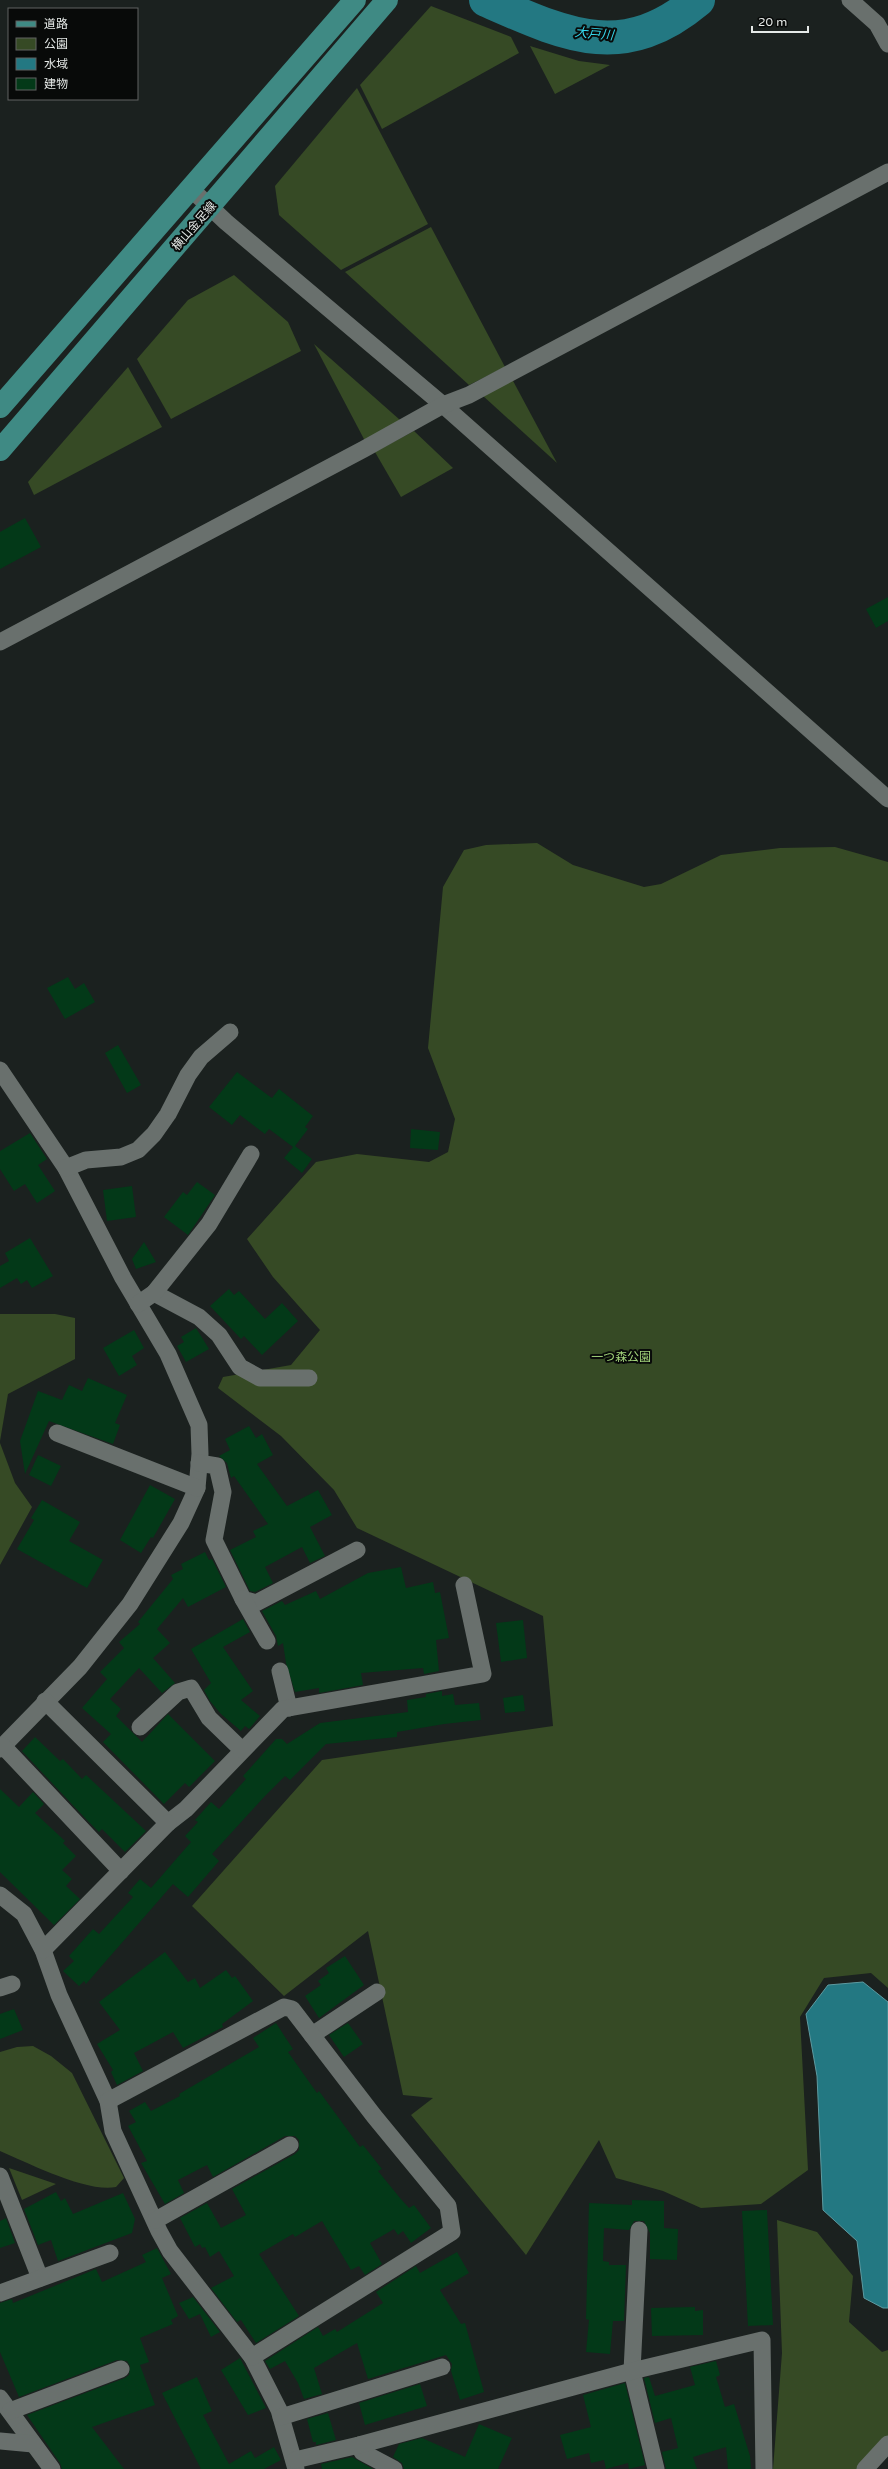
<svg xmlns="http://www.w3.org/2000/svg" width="888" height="2469" font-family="'Varela Round','Noto Sans JP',sans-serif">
<rect width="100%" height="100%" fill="#1b211f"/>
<g fill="#364a25">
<polygon points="431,6 511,37 519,53 382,129 360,85"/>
<polygon points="530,46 579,61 610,65 555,94"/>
<polygon points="357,88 428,224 341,270 279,215 275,186"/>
<polygon points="431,227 505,367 469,385 345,272"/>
<polygon points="234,275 288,322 301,351 171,419 137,359 188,300"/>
<polygon points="314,344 400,420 365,441"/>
<polygon points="128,367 162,427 34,495 28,482"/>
<polygon points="512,379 557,463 482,395"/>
<polygon points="414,431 453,468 401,497 375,452"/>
<polygon points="537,843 573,865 644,887 661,884 721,855 780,848 835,847 888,862 888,1988 871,1973 824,1978 800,2017 808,2170 761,2204 701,2208 663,2191 616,2178 599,2140 526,2255 411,2115 433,2098 403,2095 368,1931 284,1996 192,1906 322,1760 553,1726 543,1616 357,1528 334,1490 281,1436 218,1388 223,1377 291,1365 320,1330 273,1277 247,1239 316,1162 357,1154 429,1162 448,1152 455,1119 428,1048 443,887 464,850 486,845"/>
<polygon points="0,1314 55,1314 75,1318 75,1359 8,1394 0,1441"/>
<polygon points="0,1443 15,1483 32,1507 0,1565"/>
<path d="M33,2046L51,2056L72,2073L124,2178L116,2187C87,2193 28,2163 0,2151V2052L17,2047Z"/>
<polygon points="9,2168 56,2184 22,2200"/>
<polygon points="777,2220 817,2232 853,2276 849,2322 882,2352 888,2350 888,2444 865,2469 773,2469 782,2353"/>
</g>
<polygon fill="#237882" stroke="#5d9aa0" points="863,1982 888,2002 888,2308 883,2308 864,2298 857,2241 823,2210 817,2076 806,2014 828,1985"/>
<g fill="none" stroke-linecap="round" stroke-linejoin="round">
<path stroke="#237882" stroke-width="34" d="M486,0C566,35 623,63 698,0"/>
</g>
<g fill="#033918">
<polygon points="25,518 41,547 0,569 0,532"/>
<polygon points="888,597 888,621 876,628 866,609"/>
<polygon points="68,977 75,989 84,983 95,1002 65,1019 47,988"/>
<polygon points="118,1045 141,1085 127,1093 105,1053"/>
<polygon points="237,1072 269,1096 272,1098 279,1089 313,1116 305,1127 308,1129 295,1146 312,1159 302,1173 284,1158 293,1147 269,1129 265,1134 240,1115 232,1125 209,1107"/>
<polygon points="411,1129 440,1132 438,1150 410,1148"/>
<polygon points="30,1133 47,1159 38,1165 55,1191 37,1203 25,1184 14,1191 0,1169 0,1151"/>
<polygon points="197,1182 215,1195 188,1235 164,1217 183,1192 187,1195"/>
<polygon points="132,1186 136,1217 107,1221 103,1190"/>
<polygon points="30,1238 53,1276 32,1288 27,1280 21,1284 17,1278 0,1288 0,1266 9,1261 5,1253"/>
<polygon points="144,1242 156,1262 136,1269 132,1259"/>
<polygon points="229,1289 234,1295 239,1291 265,1319 282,1303 298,1321 262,1355 244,1336 241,1339 210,1306"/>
<polygon points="196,1328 209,1349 186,1362 177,1346 184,1342 181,1337"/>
<polygon points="134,1330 144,1348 132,1356 137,1365 119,1376 103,1348"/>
<polygon points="88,1378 127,1395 115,1423 120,1425 113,1444 49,1421 25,1474 20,1441 38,1391 62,1400 69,1385 82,1391"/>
<polygon points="249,1426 256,1438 262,1434 273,1455 257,1464 287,1506 318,1490 332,1515 310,1527 325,1556 310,1563 302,1547 265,1567 273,1583 255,1592 250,1591 230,1550 256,1537 253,1531 268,1524 234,1476 231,1478 227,1463 219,1456 230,1450 225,1439"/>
<polygon points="38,1455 61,1466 51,1486 29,1475"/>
<polygon points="150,1485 175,1499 153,1538 151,1537 141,1553 120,1540"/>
<polygon points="42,1500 80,1522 69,1541 103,1560 87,1588 17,1549 34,1520 31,1518"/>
<polygon points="205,1552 209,1560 212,1559 226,1587 188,1607 183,1598 157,1629 170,1643 153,1658 175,1683 162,1693 139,1668 110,1699 121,1709 116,1716 142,1742 168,1714 215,1761 189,1787 185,1783 164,1804 103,1742 111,1734 82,1708 107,1679 100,1672 124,1648 119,1642 140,1624 138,1622 173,1579 171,1575 183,1569 181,1564"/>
<polygon points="401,1567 406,1588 433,1582 435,1593 440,1592 449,1638 436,1640 439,1671 424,1674 423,1668 361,1673 363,1685 319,1693 319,1688 295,1692 286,1663 283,1643 278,1646 276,1636 262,1611 282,1601 285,1605 316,1591 320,1599 368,1573"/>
<polygon points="243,1619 250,1632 223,1647 253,1691 241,1700 260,1716 249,1729 245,1726 241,1731 221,1714 210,1701 204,1690 211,1683 191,1649"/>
<polygon points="523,1620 527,1658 501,1662 496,1623"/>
<polygon points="442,1691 442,1696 453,1694 455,1705 479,1703 481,1720 444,1724 397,1732 397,1737 326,1744 290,1780 285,1776 264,1797 212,1854 219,1861 188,1897 173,1884 86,1984 84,1981 79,1986 63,1971 74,1961 69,1956 93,1929 99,1934 133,1897 128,1893 140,1879 151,1888 191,1842 185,1836 198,1822 195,1820 211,1802 219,1809 246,1779 243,1776 276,1739 282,1739 287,1744 320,1723 408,1712 407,1700 426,1697 426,1694"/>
<polygon points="523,1695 525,1711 505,1713 503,1698"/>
<polygon points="35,1737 60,1761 63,1759 82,1779 86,1775 146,1831 125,1852 102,1829 99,1832 86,1819 22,1751"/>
<polygon points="0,1789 19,1807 33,1792 44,1804 35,1813 65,1841 63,1843 76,1856 62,1870 72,1879 66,1886 80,1899 54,1925 0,1872"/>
<polygon points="165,1952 188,1982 195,1978 200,1988 226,1970 232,1978 235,1976 253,2001 222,2024 223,2027 183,2048 173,2032 134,2053 143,2071 117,2085 111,2072 113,2070 97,2044 120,2030 99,2002"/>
<polygon points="345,1956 364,1985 319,2018 305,1996 321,1985 318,1981 329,1973 326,1968"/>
<polygon points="14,2009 23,2030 0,2039 0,2014"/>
<polygon points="276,2023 293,2049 288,2052 317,2093 319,2091 360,2147 363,2145 382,2169 378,2171 400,2198 409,2208 414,2205 431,2228 411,2243 403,2231 398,2235 394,2229 370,2243 382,2264 365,2275 359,2266 351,2270 322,2221 295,2237 293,2234 259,2254 299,2316 256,2343 241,2320 237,2322 211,2288 234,2276 219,2251 210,2257 205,2247 202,2248 200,2244 195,2247 180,2218 207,2203 221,2228 246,2215 232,2189 295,2154 299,2150 299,2140 295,2136 285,2136 213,2177 207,2165 178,2180 184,2193 165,2204 141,2163 147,2161 128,2126 136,2122 129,2111 145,2102 151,2111 180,2096 179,2094 259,2047 253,2038"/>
<polygon points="348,2023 363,2044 344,2057 329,2035"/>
<polygon points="56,2192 61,2201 65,2198 73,2214 123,2193 135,2219 132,2233 58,2261 51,2240 38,2245 24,2209"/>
<polygon points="632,2200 664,2201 664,2228 678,2229 677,2260 650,2259 650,2233 644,2221 634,2221 629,2230 604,2228 603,2261 609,2262 609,2265 626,2265 624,2321 613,2321 610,2354 586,2352 589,2320 586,2319 589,2203 632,2205"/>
<polygon points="767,2210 773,2325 748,2326 742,2211"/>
<polygon points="6,2218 15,2243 0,2248 0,2221"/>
<polygon points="157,2248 171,2274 162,2278 178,2316 171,2320 173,2324 140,2338 149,2362 140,2365 155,2405 92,2427 124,2469 62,2469 60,2463 27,2415 125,2378 129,2375 130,2366 127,2361 117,2360 19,2397 0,2352 0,2303 12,2299 13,2303 96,2269 102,2282 146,2262 142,2255"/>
<polygon points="457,2252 469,2273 440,2290 461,2324 465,2323 484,2392 460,2400 451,2371 452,2364 446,2355 368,2379 357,2343 314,2368 322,2394 304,2399 298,2383 285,2361 270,2369 265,2361 318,2327 323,2336 335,2329 337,2332 383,2303 376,2292 416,2266 420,2273"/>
<polygon points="193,2297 220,2332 211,2337 200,2314 189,2319 179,2303"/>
<polygon points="695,2307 695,2311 703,2310 703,2335 652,2336 651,2308"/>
<polygon points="240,2358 266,2408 248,2415 221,2370"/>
<polygon points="716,2361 720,2375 716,2377 725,2407 734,2404 750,2456 751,2469 728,2469 726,2447 693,2457 697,2469 666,2469 662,2452 678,2448 671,2418 655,2423 644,2378 649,2377 655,2396 695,2385 690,2367"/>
<polygon points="197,2377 212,2411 203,2415 229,2464 251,2451 255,2458 274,2447 281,2460 264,2469 201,2469 162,2393"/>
<polygon points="625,2383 645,2465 629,2469 628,2463 606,2469 604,2460 591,2463 589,2453 567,2459 560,2435 591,2427 583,2395"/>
<polygon points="420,2384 427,2406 365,2425 359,2403"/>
<polygon points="328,2413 336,2440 316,2445 316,2442 313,2442 307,2419"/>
<polygon points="479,2424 512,2438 498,2469 404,2469 402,2463 393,2457 399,2444 422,2438 465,2457"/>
<polygon points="352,2457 373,2469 322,2469 321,2464"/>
</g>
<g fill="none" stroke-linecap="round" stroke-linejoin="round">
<g stroke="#69706d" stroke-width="17">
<polyline points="850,0 877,24 888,44"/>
<polyline points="191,189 226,222 443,405 888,799"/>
<polyline points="0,642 364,449 443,405 469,395 888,172"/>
<polyline points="0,1070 66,1168 123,1278 168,1354 199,1425 200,1454 197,1488 181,1523 130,1604 80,1667 0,1749"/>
<polyline points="66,1168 86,1160 121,1157 138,1150 154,1134 168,1114 188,1075 201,1057 230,1032"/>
<polyline points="154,1293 199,1317 219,1335 240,1367 260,1378 309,1378"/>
<polyline points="138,1304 154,1293 209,1224 251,1154"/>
<polyline points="57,1433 197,1488"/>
<polyline points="199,1463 217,1466 223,1492 214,1540 243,1599 256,1603 357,1550"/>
<polyline points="243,1599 267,1641"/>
<polyline points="280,1671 289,1708"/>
<polyline points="45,1701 168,1823 186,1809 283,1709 483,1674 464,1585"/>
<polyline points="140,1727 178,1692 191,1688 209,1718 242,1750"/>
<polyline points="3,1746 121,1871"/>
<polyline points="0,1895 24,1914 43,1950 59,1995 108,2101 113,2131 159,2231 170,2251 252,2357 279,2410 296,2469"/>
<polyline points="43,1950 168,1823"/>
<polyline points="0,1988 12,1984"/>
<polyline points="312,2035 377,1992"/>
<polyline points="108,2101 284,2007 292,2009 374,2116 448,2206 452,2232 252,2357"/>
<polyline points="0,2176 40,2278"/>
<polyline points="156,2220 290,2145"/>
<polyline points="639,2230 632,2371 656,2469"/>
<polyline points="0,2293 110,2253"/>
<polyline points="0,2398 52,2469"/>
<polyline points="10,2411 121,2369"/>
<polyline points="281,2417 442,2367"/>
<polyline points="0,2441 33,2444"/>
<polyline points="359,2445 362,2452 394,2469"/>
<polyline points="295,2460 359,2445 632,2371 762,2340 764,2469"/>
<polyline points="865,2469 888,2444"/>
</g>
<g stroke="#3f8a84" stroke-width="22">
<polyline points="0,407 355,0"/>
<polyline points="0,450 387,0"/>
</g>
</g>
<g text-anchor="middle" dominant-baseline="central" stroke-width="4" stroke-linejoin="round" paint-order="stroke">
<g font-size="12" fill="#e5e9e7" stroke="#080a09">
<text transform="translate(194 226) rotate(-49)">横山金足線</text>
</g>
<g font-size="12" fill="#a3d47b" stroke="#080a09">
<text x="621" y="1357">一つ森公園</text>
</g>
<g font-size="13" font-style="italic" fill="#36d8ec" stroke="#080a09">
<text transform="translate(594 34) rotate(5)">大戸川</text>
</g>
</g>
<rect x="8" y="8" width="130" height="92" fill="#080a09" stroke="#606362"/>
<rect x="16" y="21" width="20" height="6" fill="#3f8a84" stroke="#606362"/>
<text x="44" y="28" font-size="12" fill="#e5e9e7">道路</text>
<rect x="16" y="38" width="20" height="12" fill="#364a25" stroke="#606362"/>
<text x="44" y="48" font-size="12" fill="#e5e9e7">公園</text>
<rect x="16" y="58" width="20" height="12" fill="#237882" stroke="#606362"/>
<text x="44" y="68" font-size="12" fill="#e5e9e7">水域</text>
<rect x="16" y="78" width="20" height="12" fill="#033918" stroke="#606362"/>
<text x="44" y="88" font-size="12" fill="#e5e9e7">建物</text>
<path d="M752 26v6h56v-6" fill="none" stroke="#e5e9e7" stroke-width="2"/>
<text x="758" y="26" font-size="12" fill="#e5e9e7" stroke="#080a09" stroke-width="3" paint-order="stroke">20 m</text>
</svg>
